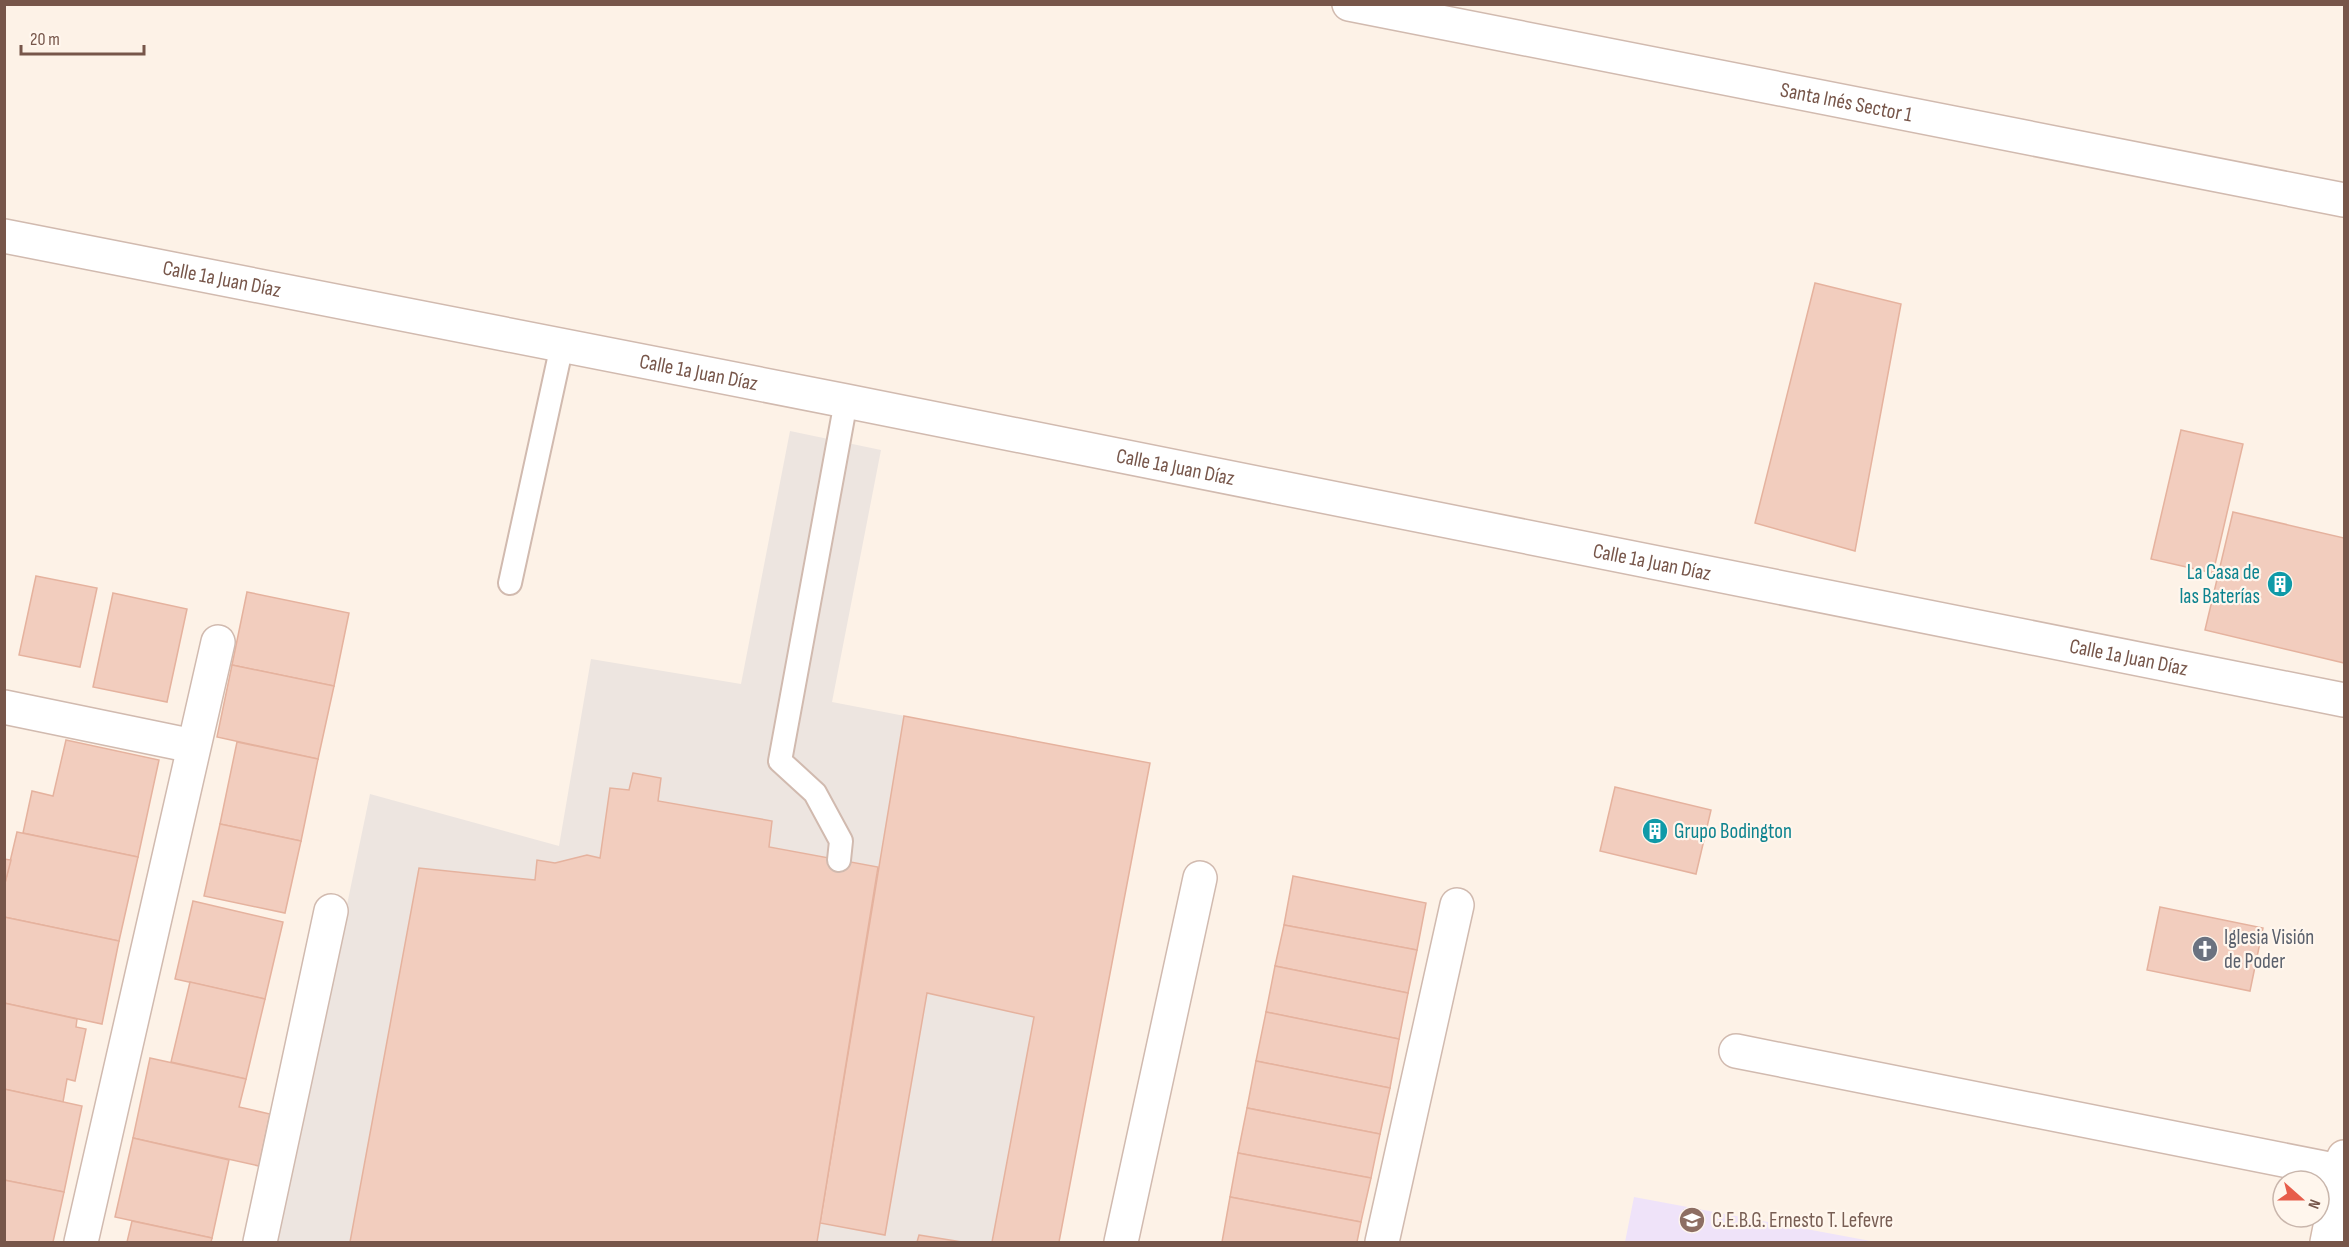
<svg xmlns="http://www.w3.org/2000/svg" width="2349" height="1247" font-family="'Sofia Sans Condensed',sans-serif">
<rect width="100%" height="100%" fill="#fdf2e7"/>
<polygon fill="#ede5e0" points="790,431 881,450 832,702 1150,763 1059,1242 277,1242 370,794 559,846 591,659 741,684"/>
<polygon fill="#efe3f9" points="1634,1197 1876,1242 1625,1242"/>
<g fill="#f2cdbe" stroke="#e5b29e" stroke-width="1.5">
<polygon points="1815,283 1901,304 1855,551 1755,523"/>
<polygon points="2181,430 2243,444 2213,573 2151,559"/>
<polygon points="2233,512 2344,538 2344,663 2205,630"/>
<polygon points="36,576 97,588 80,667 19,655"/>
<polygon points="247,592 349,613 334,686 232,665"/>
<polygon points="113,593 187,609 167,702 93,687"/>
<polygon points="232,665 334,686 318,759 217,737"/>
<polygon points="904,716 1150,763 1059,1242 992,1242 1034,1017 927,993 885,1235 820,1223"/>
<polygon points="66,740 159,760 138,857 23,833 32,791 53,796"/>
<polygon points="237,742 318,759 301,841 220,824"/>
<polygon points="633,773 661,778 658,801 772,821 769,847 878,867 817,1242 350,1242 419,868 535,880 537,860 555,863 587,855 600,858 610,788 629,790"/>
<polygon points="1615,787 1711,810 1696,874 1600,851"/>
<polygon points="220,824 301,841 285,913 204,896"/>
<polygon points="17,832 138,857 119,941 4,917 4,887"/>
<polygon points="4,859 11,860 4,887"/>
<polygon points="1293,876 1426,903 1417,950 1284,925"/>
<polygon points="193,901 283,922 265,999 175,979"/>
<polygon points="2160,907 2263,928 2250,991 2147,970"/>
<polygon points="4,917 119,941 102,1024 4,1003"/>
<polygon points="1284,925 1417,950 1408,993 1275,966"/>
<polygon points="1275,966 1408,993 1399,1039 1266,1012"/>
<polygon points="190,982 265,999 246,1079 171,1062"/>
<polygon points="4,1003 77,1019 76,1027 86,1029 75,1081 67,1079 63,1102 4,1089"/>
<polygon points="1266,1012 1399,1039 1390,1088 1256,1061"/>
<polygon points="150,1058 246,1079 239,1107 270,1114 259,1166 133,1138"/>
<polygon points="1256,1061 1390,1088 1380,1134 1247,1108"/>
<polygon points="4,1089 82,1106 64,1192 4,1180"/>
<polygon points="1247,1108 1380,1134 1371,1178 1238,1153"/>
<polygon points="133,1138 229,1160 212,1238 115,1217"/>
<polygon points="1238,1153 1371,1178 1361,1222 1230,1197"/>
<polygon points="4,1180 64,1192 53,1242 4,1242"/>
<polygon points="1230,1197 1361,1222 1357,1242 1222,1242"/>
<polygon points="132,1221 212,1238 211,1242 127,1242"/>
<polygon points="919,1235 962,1242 917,1242"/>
</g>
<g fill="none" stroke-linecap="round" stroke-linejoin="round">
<g stroke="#d1baaf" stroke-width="26">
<g id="service">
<polyline points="510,583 562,345"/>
<polyline points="839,860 841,841 815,793 780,761 846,401"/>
</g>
</g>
<g stroke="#d1baaf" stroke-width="36">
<g id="minor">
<path id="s1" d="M1349,4L2344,200"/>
<path id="s2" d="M4,236L846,401L2344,700"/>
<polyline points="4,707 193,746"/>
<polyline points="1736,1051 2344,1172"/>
<polyline points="81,1242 218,642"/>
<polyline points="260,1242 331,911"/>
<polyline points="1121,1242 1200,878"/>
<polyline points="1382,1242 1457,905"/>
</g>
</g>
<g stroke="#d4baac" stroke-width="36">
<polyline id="secondary" points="2327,1242 2344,1157"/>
</g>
<use href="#service" stroke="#fff" stroke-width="22"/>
<use href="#minor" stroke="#fff" stroke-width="33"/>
<use href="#secondary" stroke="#fff" stroke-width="33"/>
</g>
<defs>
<g id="building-disc" transform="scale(1.35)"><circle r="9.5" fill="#0f9aa8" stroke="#fff6ed"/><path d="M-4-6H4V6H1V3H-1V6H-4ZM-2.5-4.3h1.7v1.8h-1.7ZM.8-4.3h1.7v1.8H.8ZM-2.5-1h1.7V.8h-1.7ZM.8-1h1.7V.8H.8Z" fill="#fff"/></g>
<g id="church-disc" transform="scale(1.35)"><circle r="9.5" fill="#6b7280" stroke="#fff6ed"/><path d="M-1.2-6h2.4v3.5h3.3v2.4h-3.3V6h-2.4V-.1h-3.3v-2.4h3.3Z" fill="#fff"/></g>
<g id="school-disc" transform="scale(1.35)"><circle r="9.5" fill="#8d6e63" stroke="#fff6ed"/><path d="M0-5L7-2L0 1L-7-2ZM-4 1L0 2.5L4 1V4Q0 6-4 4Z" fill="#fff"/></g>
</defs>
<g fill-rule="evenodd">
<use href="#building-disc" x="2280" y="584"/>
<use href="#building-disc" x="1655" y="831"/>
<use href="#church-disc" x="2205" y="949"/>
<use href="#school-disc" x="1692" y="1220"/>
</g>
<g text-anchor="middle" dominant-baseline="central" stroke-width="4.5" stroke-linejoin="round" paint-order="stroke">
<g font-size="21" fill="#77564a" stroke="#fff6ed">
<text stroke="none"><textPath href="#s1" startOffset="507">Santa Inés Sector 1</textPath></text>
<text stroke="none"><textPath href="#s2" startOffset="222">Calle 1a Juan Díaz</textPath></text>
<text stroke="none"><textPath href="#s2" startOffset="708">Calle 1a Juan Díaz</textPath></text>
<text stroke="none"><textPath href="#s2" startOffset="1194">Calle 1a Juan Díaz</textPath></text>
<text stroke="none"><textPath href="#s2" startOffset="1680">Calle 1a Juan Díaz</textPath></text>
<text stroke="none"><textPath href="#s2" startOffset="2166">Calle 1a Juan Díaz</textPath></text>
</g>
<g font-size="21" fill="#0d838f" stroke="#fff6ed" text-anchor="end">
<text x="2260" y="572">La Casa de<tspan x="2260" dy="24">las Baterías</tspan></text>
<text x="1674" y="831" text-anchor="start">Grupo Bodington</text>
</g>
<g font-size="21" fill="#5b616d" stroke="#fff6ed" text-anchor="start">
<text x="2224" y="937">Iglesia Visión<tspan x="2224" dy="24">de Poder</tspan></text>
</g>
<g font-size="21" fill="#785e54" stroke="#fff6ed" text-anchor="start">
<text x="1712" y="1220">C.E.B.G. Ernesto T. Lefevre</text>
</g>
</g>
<rect width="2349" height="1247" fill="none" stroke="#77564a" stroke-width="12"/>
<g transform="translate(2301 1199) rotate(111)"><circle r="28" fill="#fff6ed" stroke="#c9b6ac" stroke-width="1.5"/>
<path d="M0-4.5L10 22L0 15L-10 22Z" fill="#e75d4b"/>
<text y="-9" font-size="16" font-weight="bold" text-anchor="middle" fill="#77564a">N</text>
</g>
<path d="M21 45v9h123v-9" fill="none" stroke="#77564a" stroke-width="3"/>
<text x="30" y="45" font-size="18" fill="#77564a" stroke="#fff6ed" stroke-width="4.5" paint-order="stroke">20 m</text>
</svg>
